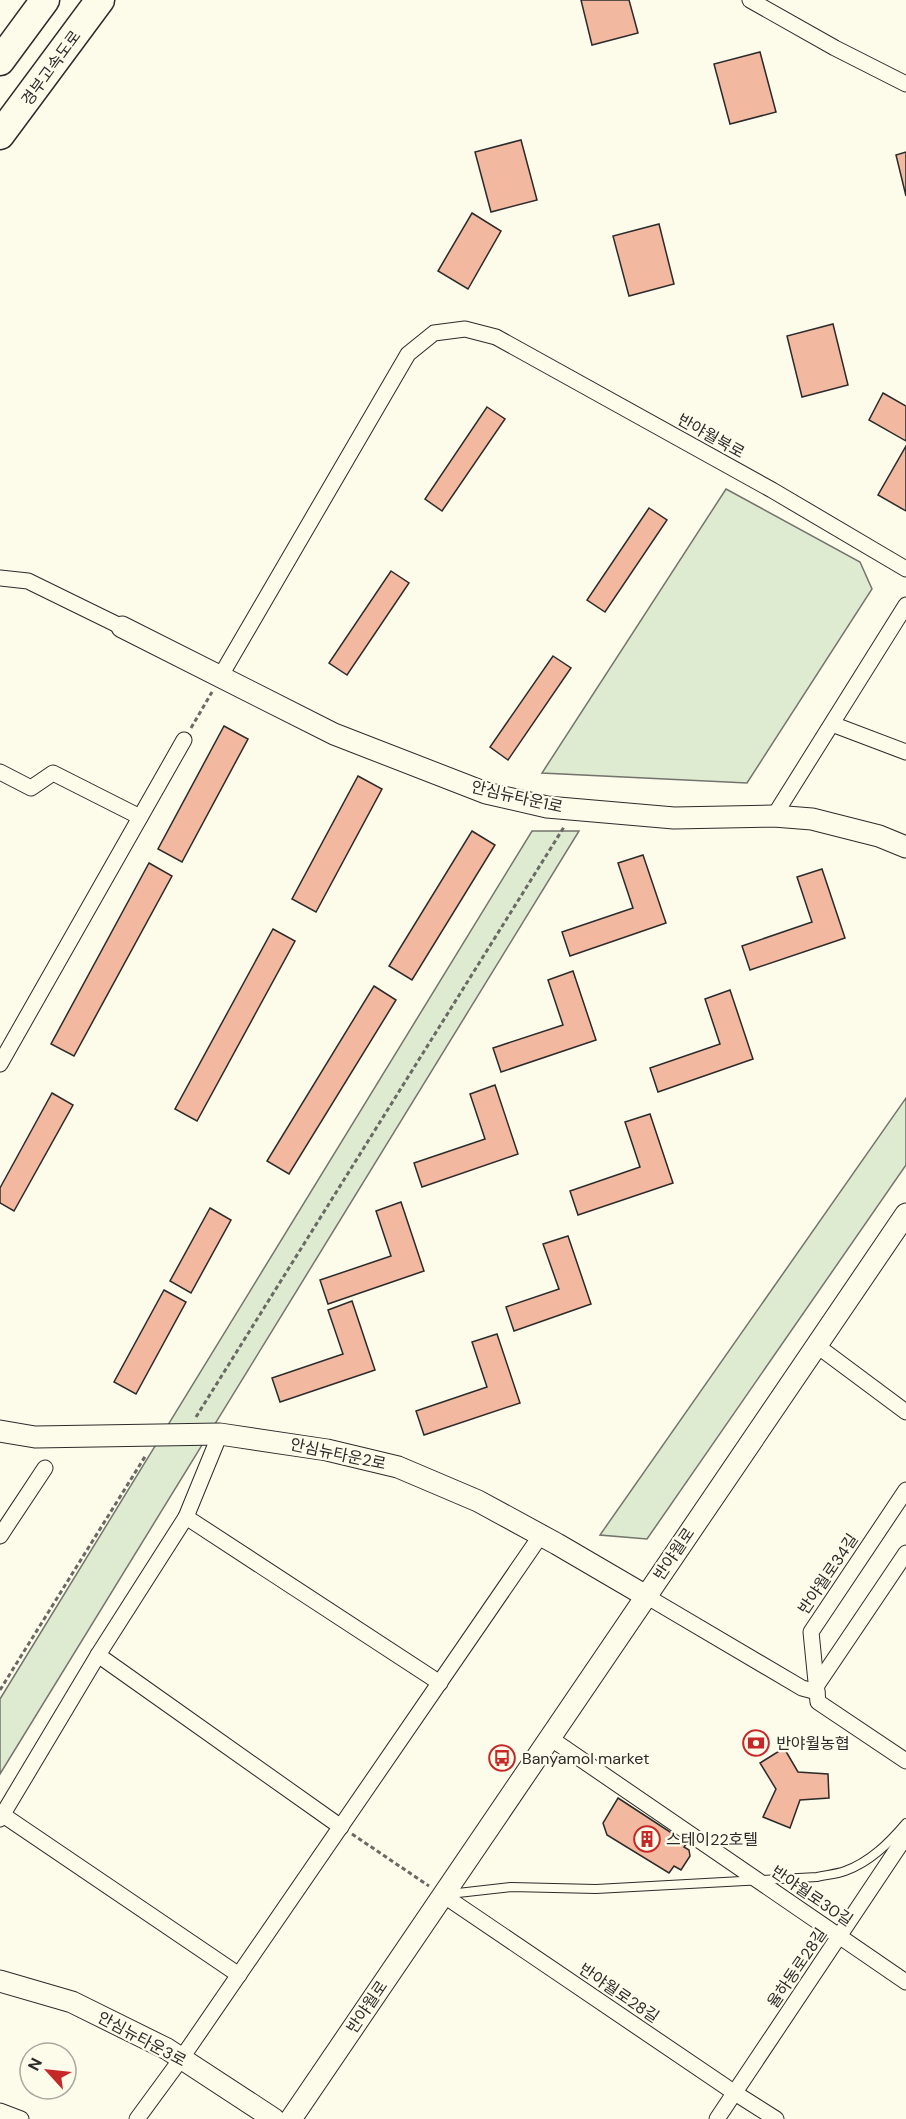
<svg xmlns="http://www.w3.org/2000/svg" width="906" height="2119" font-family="'DM Sans','Noto Sans KR',sans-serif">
<rect width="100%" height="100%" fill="#fdfbea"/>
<g fill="#deebd1" stroke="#74746e" stroke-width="1.5">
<polygon points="726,489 860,562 872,589 747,783 542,773"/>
<polygon points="532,831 579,831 0,1774 0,1699"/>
<polygon points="906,1098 906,1165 647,1539 600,1535"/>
</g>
<g fill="#f2b8a0" stroke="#2b2b2b" stroke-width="1.5">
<polygon points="581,0 629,0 638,33 592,45"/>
<polygon points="760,52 776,112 730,124 714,64"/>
<polygon points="521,140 537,200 491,212 475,152"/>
<polygon points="906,152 906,196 896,155"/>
<polygon points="472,213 501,231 468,289 438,271"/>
<polygon points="659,224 674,284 629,296 613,236"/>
<polygon points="833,324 848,385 802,397 787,336"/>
<polygon points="883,393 906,406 906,441 869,420"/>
<polygon points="487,407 505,419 442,511 425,499"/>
<polygon points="906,446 906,511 878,495"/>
<polygon points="649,508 667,520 605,612 587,600"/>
<polygon points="391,571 409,583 347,675 329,663"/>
<polygon points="553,656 571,668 508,760 490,747"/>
<polygon points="224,726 248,739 182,862 158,849"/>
<polygon points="358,776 382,789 316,912 292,899"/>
<polygon points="472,831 495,845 412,980 389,966"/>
<polygon points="643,855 666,923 570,956 562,932 633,908 618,863"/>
<polygon points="149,863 172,876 74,1056 51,1044"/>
<polygon points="822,869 845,938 750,970 742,946 812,922 797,877"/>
<polygon points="273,929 295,941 197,1121 175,1109"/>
<polygon points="573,971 596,1040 501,1072 493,1048 563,1025 548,980"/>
<polygon points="374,986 396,1000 289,1174 267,1161"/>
<polygon points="730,990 753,1059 658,1092 650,1068 720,1044 705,999"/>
<polygon points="495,1085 518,1154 422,1187 414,1163 485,1139 470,1094"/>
<polygon points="52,1093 73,1105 14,1211 0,1203 0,1188"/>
<polygon points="650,1114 673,1183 578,1215 570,1191 640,1167 625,1122"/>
<polygon points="401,1202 424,1271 328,1304 320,1280 391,1256 376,1211"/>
<polygon points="210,1208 231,1220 191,1293 170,1281"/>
<polygon points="568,1236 591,1304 514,1331 506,1307 559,1289 543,1244"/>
<polygon points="164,1290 186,1302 136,1394 114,1382"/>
<polygon points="352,1301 375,1370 280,1402 272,1378 343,1354 328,1310"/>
<polygon points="497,1334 520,1403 424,1435 416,1411 487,1387 472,1342"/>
<polygon points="784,1748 798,1772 828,1774 829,1798 800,1800 790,1828 763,1817 776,1789 760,1763"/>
<polygon points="618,1798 687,1843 684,1847 689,1850 690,1856 681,1870 674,1866 669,1873 607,1835 603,1823"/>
</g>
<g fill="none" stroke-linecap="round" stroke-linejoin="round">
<g stroke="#2b2b2b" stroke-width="10">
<path id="lane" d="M449,1894L511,1887L596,1889L817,1877C826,1875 837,1874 845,1871C870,1862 889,1843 906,1823"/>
</g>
<g stroke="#2b2b2b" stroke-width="17">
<g id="street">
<polyline points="750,0 835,48 906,84"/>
<polyline points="0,578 28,581 122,627"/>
<polyline points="220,677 408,354 434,333 465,329 496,337 772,490 906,569"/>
<polyline points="832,724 906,752"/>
<polyline points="0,772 31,788 53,773 140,817"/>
<polyline points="774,816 906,605"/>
<polyline points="0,1064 184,740"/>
<polyline points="816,1345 906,1412"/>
<polyline points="906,1490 811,1632 818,1702 906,1761"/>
<polyline points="186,1517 440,1683"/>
<polyline points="0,1536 45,1468"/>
<polyline points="646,1596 802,1688 817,1692"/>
<polyline points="98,1655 341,1827"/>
<polyline points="817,1685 906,1553"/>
<polyline points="550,1738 906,1982"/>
<polyline points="3,1815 239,1975"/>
<polyline points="0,1819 98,1655 186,1517 220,1434"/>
<polyline points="443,1895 735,2093 776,2119"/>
<polyline points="0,2111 21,2119"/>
<polyline points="137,2119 181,2059 541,1535"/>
<polyline points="717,2119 906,1836"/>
</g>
</g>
<g stroke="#2b2b2b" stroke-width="23">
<g id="secondary">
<polyline points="122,627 334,734 486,793 547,807 674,818 774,816 812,819 879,836 906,847"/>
<polyline points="0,1431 35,1437 220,1434 327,1450 398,1467 478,1501 557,1544 646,1596"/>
<polyline points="0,1981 72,2002 167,2049 274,2119"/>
<polyline points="291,2119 906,1214"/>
</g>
</g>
<g stroke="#2b2b2b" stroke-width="31">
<g id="highway">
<polyline points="0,61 45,0"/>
<polyline points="0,135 100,0"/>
</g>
</g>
<g stroke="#6a6964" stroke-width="3" stroke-dasharray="4.5 3" stroke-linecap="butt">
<polyline points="191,728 212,692"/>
<polyline points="196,1417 564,827"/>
<polyline points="0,1690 146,1455"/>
<polyline points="352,1834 429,1886"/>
</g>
<use href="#lane" stroke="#fdfbea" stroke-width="8"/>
<use href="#street" stroke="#fdfbea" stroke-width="15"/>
<use href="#secondary" stroke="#fdfbea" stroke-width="21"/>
<use href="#highway" stroke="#fdfbea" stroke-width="28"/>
</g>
<defs>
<g id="bank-ring" transform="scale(1.35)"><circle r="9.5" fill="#fdfbea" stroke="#c62828" stroke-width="1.5"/><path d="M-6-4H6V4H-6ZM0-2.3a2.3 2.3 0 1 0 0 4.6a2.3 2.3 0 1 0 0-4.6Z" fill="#c62828"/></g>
<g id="bus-ring" transform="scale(1.35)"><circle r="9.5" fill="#fdfbea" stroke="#c62828" stroke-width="1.5"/><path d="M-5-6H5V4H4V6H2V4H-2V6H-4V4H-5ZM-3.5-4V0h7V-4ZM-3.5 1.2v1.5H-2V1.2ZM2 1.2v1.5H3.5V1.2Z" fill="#c62828"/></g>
<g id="building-ring" transform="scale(1.35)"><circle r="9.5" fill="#fdfbea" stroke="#c62828" stroke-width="1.5"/><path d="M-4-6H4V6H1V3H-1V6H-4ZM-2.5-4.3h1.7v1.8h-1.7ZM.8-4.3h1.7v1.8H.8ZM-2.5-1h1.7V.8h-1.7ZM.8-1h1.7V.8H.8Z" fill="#c62828"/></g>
</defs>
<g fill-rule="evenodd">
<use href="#bank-ring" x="756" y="1743"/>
<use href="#bus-ring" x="502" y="1758"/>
<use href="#building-ring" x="647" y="1839"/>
</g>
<g text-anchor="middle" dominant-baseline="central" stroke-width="4.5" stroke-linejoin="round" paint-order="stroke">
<g font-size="16" fill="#2b2b2b" stroke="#fdfbea">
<text transform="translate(51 68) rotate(-54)">경부고속도로</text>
<text transform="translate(711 436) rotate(29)">반야월북로</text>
<text transform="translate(517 797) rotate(13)">안심뉴타운1로</text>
<text transform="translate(338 1454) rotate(12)">안심뉴타운2로</text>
<text transform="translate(674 1554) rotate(-56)">반야월로</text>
<text transform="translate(828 1574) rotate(-56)">반야월로34길</text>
<text transform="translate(812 1896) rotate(34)">반야월로30길</text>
<text transform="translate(797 1968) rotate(-56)">율하동로28길</text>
<text transform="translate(619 1993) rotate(34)">반야월로28길</text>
<text transform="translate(367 2007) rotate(-56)">반야월로</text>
<text transform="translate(142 2039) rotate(28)">안심뉴타운3로</text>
</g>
<g font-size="16" fill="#2b2b2b" stroke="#fdfbea" text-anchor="start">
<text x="776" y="1743">반야월농협</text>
<text x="522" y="1758">Banyamol market</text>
<text x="666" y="1839">스테이22호텔</text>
</g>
</g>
<g transform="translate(48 2071) rotate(297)"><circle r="28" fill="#fdfbea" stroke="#a9a89e" stroke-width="1.5"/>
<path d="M0-4.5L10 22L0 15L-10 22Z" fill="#c62828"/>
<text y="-9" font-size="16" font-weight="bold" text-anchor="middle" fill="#2b2b2b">N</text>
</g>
</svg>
